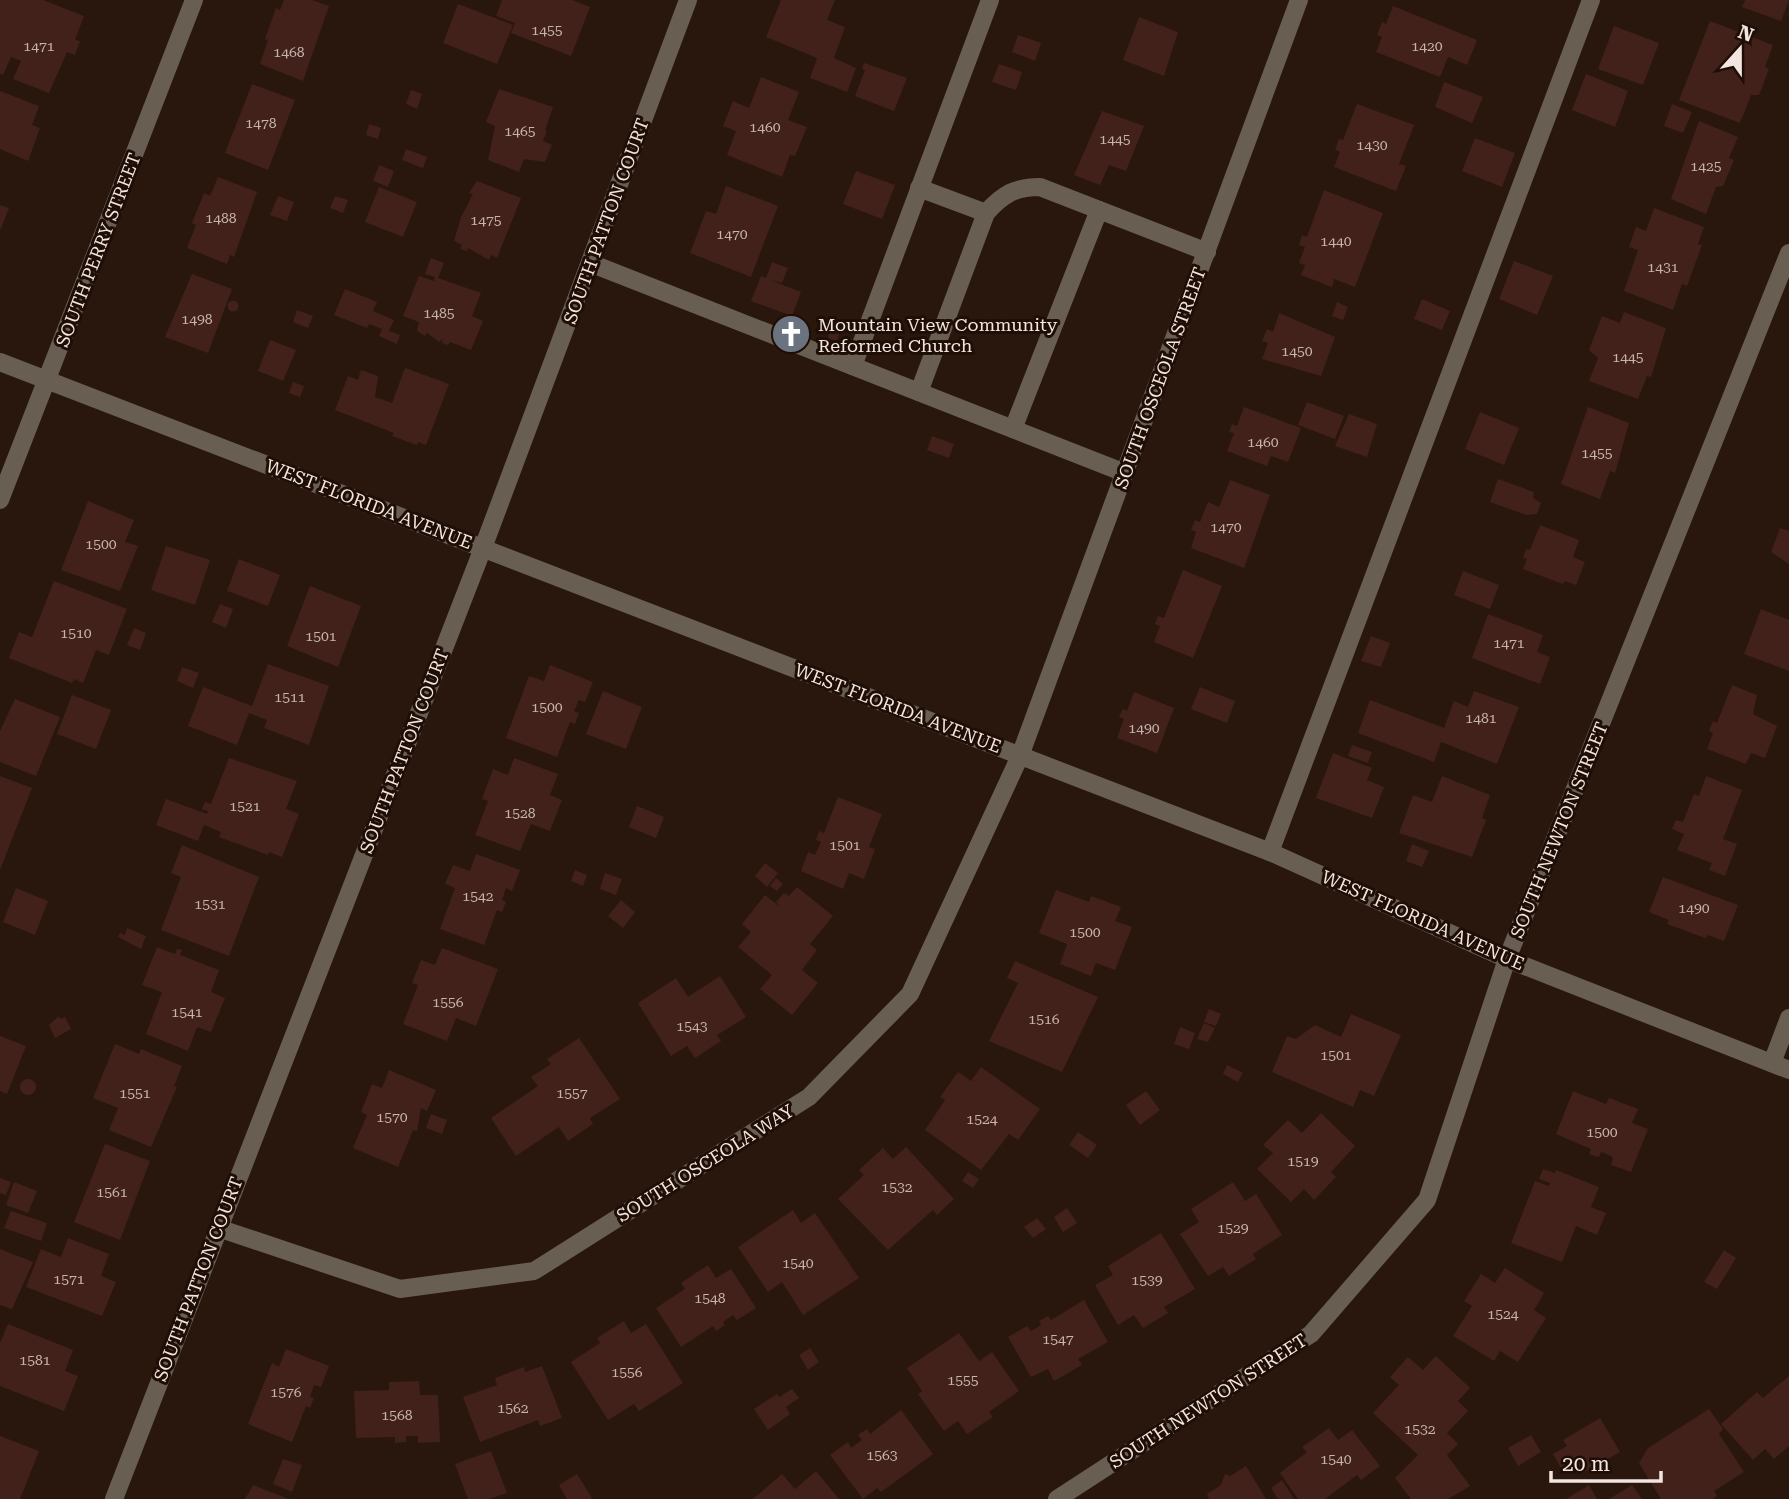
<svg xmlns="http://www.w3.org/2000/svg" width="1789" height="1499" font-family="'Roboto Serif',serif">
<rect width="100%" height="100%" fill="#29170e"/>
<g fill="#412119">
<polygon points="0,0 43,0 84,16 75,40 80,41 75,55 67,52 49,93 13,79 21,61 11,57 3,75 0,74"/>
<polygon points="284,0 312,0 329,6 303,81 260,64 268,40 265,39 276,8 280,10"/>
<polygon points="502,0 572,0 590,7 571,56 511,33 515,23 496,16"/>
<polygon points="781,0 835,0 827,20 845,27 834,58 856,68 847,92 810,78 817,58 766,37"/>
<polygon points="1745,0 1789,0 1781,21 1742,7"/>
<polygon points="458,4 513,25 497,64 443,43"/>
<polygon points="1393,6 1477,40 1467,65 1448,57 1440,77 1376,52 1382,37 1377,35 1382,22 1386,24"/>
<polygon points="1139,17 1178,32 1164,76 1123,60"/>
<polygon points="1710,21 1773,45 1765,67 1769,69 1759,95 1751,95 1740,123 1679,100"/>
<polygon points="1614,26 1659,43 1643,85 1598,69"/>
<polygon points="1018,35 1041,43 1035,61 1012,52"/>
<polygon points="864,63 907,78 894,111 855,96 865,70 862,69"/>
<polygon points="999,64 1022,72 1016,90 992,82"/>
<polygon points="1586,74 1628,91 1615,127 1572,110"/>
<polygon points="761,77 799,92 788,120 807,127 795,156 790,155 782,177 727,155 736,131 723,126 733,101 749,108"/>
<polygon points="1444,82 1483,97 1472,123 1435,107"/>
<polygon points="252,84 295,100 268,170 225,153"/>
<polygon points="499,89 553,107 545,130 547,131 543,141 552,145 545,162 524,159 519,172 488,160 495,126 486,122"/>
<polygon points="411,90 422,94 417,109 406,104"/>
<polygon points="0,91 39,106 32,125 40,128 28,161 0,149"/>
<polygon points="1357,104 1414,125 1399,164 1406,166 1396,191 1334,167 1340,152 1335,150 1339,139 1343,140"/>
<polygon points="1672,104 1692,112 1683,133 1664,126"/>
<polygon points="1102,111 1144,126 1126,171 1109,165 1100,185 1074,175"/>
<polygon points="1699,121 1738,137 1729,158 1734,160 1723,186 1716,187 1706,214 1671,199"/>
<polygon points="369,124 381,128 378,139 366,135"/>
<polygon points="1475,138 1515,153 1502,187 1462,171"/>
<polygon points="406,149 427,157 423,168 402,160"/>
<polygon points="379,165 394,171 388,187 373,181"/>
<polygon points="856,171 895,185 882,219 843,204"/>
<polygon points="218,177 257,192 234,257 230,255 227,264 187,248 196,225 192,223 204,193 210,196"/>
<polygon points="477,181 521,198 497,258 491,255 489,260 468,248 467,251 460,249 462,245 454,241 461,217 473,194 469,193"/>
<polygon points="726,186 778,206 751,277 690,253 706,211 716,214"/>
<polygon points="379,187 417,202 403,237 365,222"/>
<polygon points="1324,190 1383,213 1355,287 1334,279 1332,287 1301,275 1305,265 1299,263 1305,247 1299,245 1302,235 1307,237"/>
<polygon points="278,196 294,202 287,221 270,215"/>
<polygon points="335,196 348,200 343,213 330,208"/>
<polygon points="0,205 9,208 0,231"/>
<polygon points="1654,208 1704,227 1698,244 1702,245 1687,286 1682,284 1673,310 1624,291 1638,250 1629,247 1636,227 1646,231"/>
<polygon points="431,258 444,263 438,278 481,293 472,316 483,321 471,350 450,342 448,345 442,343 443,339 439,342 427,333 425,336 420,333 417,330 419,322 403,316 419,276 434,281 435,277 425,274"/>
<polygon points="1514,261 1553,276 1537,315 1499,299"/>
<polygon points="772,262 788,268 782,283 770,280 801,292 792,316 751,301 761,276 766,278"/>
<polygon points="192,274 232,289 208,353 165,337"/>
<polygon points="345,289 377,302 373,311 394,320 389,331 400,335 397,344 379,336 382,329 369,324 367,328 334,315"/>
<polygon points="1422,299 1450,311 1442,330 1414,319"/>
<circle cx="233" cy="306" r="5.5"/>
<polygon points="1337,302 1348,307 1343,320 1332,316"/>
<polygon points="297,310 313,316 308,328 293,322"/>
<polygon points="1624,312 1666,328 1651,377 1647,376 1638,399 1589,381 1598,358 1589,350 1602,316 1620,323"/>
<polygon points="1279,313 1335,337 1321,376 1262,359 1268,343 1262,341 1267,329 1273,332"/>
<polygon points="832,324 841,327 837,341 828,338"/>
<polygon points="270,340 296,350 283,381 258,371"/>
<polygon points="405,368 449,384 426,445 418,442 417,445 392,436 394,433 335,410 348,376 358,380 361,370 378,376 375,397 392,403"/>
<polygon points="293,382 304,386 300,397 289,393"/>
<polygon points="1307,402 1344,416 1335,439 1298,425"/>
<polygon points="1244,407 1301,428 1288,462 1271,456 1267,466 1227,451 1234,433 1229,432 1232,424 1237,426"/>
<polygon points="1588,407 1629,423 1615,473 1610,471 1600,499 1561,484"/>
<polygon points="1480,412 1519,428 1504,465 1465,449"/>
<polygon points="1349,414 1377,424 1367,457 1335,446"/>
<polygon points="932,436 954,444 949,458 927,450"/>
<polygon points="1498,479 1534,492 1533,498 1541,503 1537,514 1526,515 1490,502"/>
<polygon points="1230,480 1270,495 1244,568 1191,548 1196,532 1191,530 1195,520 1200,522 1208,502 1219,507"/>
<polygon points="88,501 134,520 125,542 138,546 120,591 61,570"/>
<polygon points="1540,525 1579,540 1573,557 1585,562 1576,585 1565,581 1563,584 1523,569 1527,559 1523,558 1526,549 1530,550"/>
<polygon points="1780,528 1789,531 1789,564 1771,552"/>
<polygon points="166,546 210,560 195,605 151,590"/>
<polygon points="239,559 280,575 268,606 227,591"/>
<polygon points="1183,570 1222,586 1193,658 1154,642 1160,626 1155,624 1158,616 1164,618"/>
<polygon points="1463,571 1499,585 1490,609 1454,595"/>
<polygon points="54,581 127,609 109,655 96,650 83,683 74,679 72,683 9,658 19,632 32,637"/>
<polygon points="310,586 361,606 338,667 287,646"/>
<polygon points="220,604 233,609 226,628 212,622"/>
<polygon points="1761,609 1789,620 1789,671 1744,654"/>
<polygon points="1488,614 1543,635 1537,652 1550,657 1540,684 1472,658"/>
<polygon points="134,628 146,633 140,650 127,645"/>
<polygon points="1371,636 1390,643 1381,667 1361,661"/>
<polygon points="268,664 329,686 309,745 264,728 267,720 249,713 237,745 188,726 203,687 252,706"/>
<polygon points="550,665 593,682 585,702 579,700 574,711 579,713 575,724 570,722 557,757 506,738 529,676 544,681"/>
<polygon points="182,667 199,673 193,688 177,681"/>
<polygon points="1732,685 1757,695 1753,714 1777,726 1765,758 1751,753 1746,764 1707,749 1713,733 1709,731 1713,721 1717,723"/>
<polygon points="1200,687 1235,701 1227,723 1191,709"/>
<polygon points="603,691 642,707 626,749 586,734"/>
<polygon points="1474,691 1519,707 1497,764 1441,742 1434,762 1358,733 1370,700 1444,728 1454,701 1468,707"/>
<polygon points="1134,692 1174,708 1157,753 1117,738 1124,719 1119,717 1123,709 1127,711"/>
<polygon points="72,695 111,710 96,749 57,734"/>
<polygon points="15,699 60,717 36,776 0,762 0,731"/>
<polygon points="1352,745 1372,752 1368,763 1348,756"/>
<polygon points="1333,753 1372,768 1367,780 1384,787 1372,818 1316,798"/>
<polygon points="229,758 297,781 286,809 299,814 282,857 269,852 268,855 219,837 221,832 204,825 198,841 156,825 166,799 207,814 208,811 202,809 205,802 211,804"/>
<polygon points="514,758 558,774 550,795 562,800 550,831 531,824 520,851 475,835 488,801 482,799 493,769 508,775"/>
<polygon points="0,776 32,788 0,870"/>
<polygon points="1442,776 1490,795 1482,818 1486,820 1472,857 1399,833 1413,795 1432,802"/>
<polygon points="1706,776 1742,790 1723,839 1737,844 1725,876 1709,870 1712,863 1677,850 1684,834 1672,829 1676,820 1683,822 1694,794 1699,796"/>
<polygon points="838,797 882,814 869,847 875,849 864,879 849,873 843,889 801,871 808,852 815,855 821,842 816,840 819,831 824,833"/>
<polygon points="637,806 664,817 656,838 629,827"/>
<polygon points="1412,844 1429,851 1422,867 1406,861"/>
<polygon points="182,845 259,877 229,956 161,930 181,877 171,873"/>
<polygon points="476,854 520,870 512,891 506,888 502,900 506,902 502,912 497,910 484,945 440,929 455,888 445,884 453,865 470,871"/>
<polygon points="765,863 778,873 767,887 755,876"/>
<polygon points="575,870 587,875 583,886 571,881"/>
<polygon points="605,873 622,879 616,895 600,889"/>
<polygon points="1663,877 1738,905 1724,941 1708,935 1705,938 1667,924 1669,920 1649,912"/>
<polygon points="776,878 783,884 777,891 770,886"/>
<polygon points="797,887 833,916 810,944 817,950 802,970 818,983 792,1015 760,989 772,975 738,947 751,932 742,924 765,895 780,907 776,902 784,893 789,896"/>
<polygon points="16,888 48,901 35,935 3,922"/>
<polygon points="1056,890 1089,902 1091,896 1121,907 1115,921 1132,927 1115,970 1096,963 1091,976 1060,964 1067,944 1039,933"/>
<polygon points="621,900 635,912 623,928 608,916"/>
<polygon points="127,928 146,936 141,949 118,937 120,933 125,935"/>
<polygon points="157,947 175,954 177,949 182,950 180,955 219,970 211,992 225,998 211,1032 197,1027 188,1051 146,1034 162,992 142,985"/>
<polygon points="442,948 498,969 476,1026 456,1018 447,1041 403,1024 418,985 412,983 421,960 435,965"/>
<polygon points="1015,961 1098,997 1062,1072 989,1041 1018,983 1007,978"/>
<polygon points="720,976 746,1017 717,1035 721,1041 695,1058 687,1046 671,1056 638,1003 676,978 688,997"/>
<polygon points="1209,1009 1221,1014 1216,1026 1204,1022"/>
<polygon points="1351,1014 1401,1035 1374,1096 1360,1090 1353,1107 1272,1072 1287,1036 1296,1039 1315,1025 1341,1037"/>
<polygon points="59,1016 60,1019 65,1017 71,1029 55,1038 49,1025"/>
<polygon points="1204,1023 1215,1028 1208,1042 1197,1039"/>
<polygon points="1180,1027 1195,1033 1189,1049 1174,1044"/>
<polygon points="0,1036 26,1046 7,1094 0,1091"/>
<polygon points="579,1038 620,1099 590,1118 593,1124 568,1141 559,1127 516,1156 491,1118 538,1086 531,1077 551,1064 547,1059"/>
<polygon points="115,1044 139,1054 141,1049 182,1066 174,1086 177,1087 151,1147 109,1130 118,1108 93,1098"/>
<polygon points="1227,1065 1243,1073 1238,1082 1223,1074"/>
<polygon points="981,1067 1040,1109 1018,1140 1009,1134 981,1170 925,1130 945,1100 940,1097 958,1072 971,1081"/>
<polygon points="389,1070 436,1090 427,1111 421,1108 417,1131 413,1130 398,1167 353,1148 367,1115 361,1112 372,1084 382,1088"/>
<circle cx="28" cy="1087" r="8"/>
<polygon points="1146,1091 1160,1110 1140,1125 1126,1105"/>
<polygon points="1573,1091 1606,1104 1609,1098 1638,1109 1632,1123 1648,1129 1631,1172 1611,1165 1613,1157 1601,1152 1599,1157 1589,1154 1591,1149 1556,1134"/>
<polygon points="1321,1113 1355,1146 1331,1172 1336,1177 1314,1200 1304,1189 1291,1202 1257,1169 1273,1153 1263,1145 1288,1120 1302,1133"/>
<polygon points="431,1114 447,1120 442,1134 426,1128"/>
<polygon points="1078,1132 1097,1145 1088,1158 1069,1145"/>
<polygon points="105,1144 150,1161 120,1240 74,1222"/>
<polygon points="906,1147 954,1199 937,1215 933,1210 888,1250 838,1199 864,1175 859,1170 883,1148 893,1159"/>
<polygon points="1543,1169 1555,1173 1556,1170 1599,1187 1591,1207 1606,1213 1597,1235 1576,1226 1562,1262 1511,1243 1535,1181 1549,1186 1550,1183 1539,1179"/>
<polygon points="968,1172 979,1179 973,1188 962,1181"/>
<polygon points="0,1178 11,1182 6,1195 0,1193"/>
<polygon points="14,1182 37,1191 28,1213 6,1205"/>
<polygon points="1233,1182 1245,1201 1256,1194 1282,1235 1253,1254 1256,1259 1229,1276 1223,1267 1208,1276 1180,1234 1199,1222 1191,1209"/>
<polygon points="1067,1208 1077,1223 1063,1232 1054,1217"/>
<polygon points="793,1210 801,1223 815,1213 859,1278 803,1315 782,1282 768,1292 738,1247"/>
<polygon points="11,1211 47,1223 41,1241 4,1228"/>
<polygon points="1037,1218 1046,1229 1033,1238 1024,1227"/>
<polygon points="1161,1233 1195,1289 1164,1307 1168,1313 1143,1328 1134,1315 1118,1325 1095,1285 1113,1275 1108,1266"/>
<polygon points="68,1238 109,1254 101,1276 116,1282 102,1316 26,1287 41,1249 61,1257"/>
<polygon points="0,1249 33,1262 12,1309 0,1305"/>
<polygon points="1724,1250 1736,1258 1717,1289 1704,1282"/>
<polygon points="708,1265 716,1278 731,1269 756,1308 737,1320 733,1315 723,1322 725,1325 716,1331 713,1326 681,1347 656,1308 685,1289 681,1283"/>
<polygon points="1505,1268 1544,1293 1534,1310 1546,1318 1518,1362 1500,1351 1494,1361 1453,1336 1472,1306 1464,1301 1481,1274 1495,1283"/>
<polygon points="1084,1300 1108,1342 1078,1359 1082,1365 1054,1381 1048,1369 1031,1377 1008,1337 1027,1326 1031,1331 1041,1325 1039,1321 1048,1316 1051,1320"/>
<polygon points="624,1321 631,1333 646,1324 683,1383 639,1411 634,1404 608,1420 571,1362 600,1343 597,1338"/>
<polygon points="8,1324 73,1350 65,1371 78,1376 64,1411 0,1386 0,1343"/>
<polygon points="959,1333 979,1361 992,1352 1019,1391 989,1412 993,1417 967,1434 958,1421 944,1431 918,1394 922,1391 907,1368"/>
<polygon points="810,1348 819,1362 808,1370 799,1355"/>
<polygon points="286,1349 329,1366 321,1387 314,1385 310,1397 314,1398 310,1408 306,1406 292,1442 248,1424 272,1363 279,1367"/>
<polygon points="1436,1356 1470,1388 1458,1401 1468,1411 1447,1433 1458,1444 1447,1455 1470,1486 1448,1499 1411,1499 1395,1478 1418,1455 1373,1413 1399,1385 1390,1377 1408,1357 1423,1370"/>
<polygon points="542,1366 562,1418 540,1426 538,1420 480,1442 463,1397 497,1385 495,1378 524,1367 525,1372"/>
<polygon points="1789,1376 1789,1446 1774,1459 1765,1449 1753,1460 1721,1424 1757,1392 1763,1398"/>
<polygon points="419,1381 420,1395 438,1395 440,1442 418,1443 418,1436 406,1436 406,1442 395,1443 395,1437 356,1438 354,1391 389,1390 389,1382"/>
<polygon points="792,1389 799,1398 786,1407 790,1414 768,1430 754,1409 777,1394 779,1397"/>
<polygon points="1709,1409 1723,1429 1719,1434 1744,1472 1714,1491 1717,1496 1713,1499 1661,1499 1639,1463 1648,1448"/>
<polygon points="901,1410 933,1454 881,1492 877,1488 863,1499 830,1455 848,1442 851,1448 862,1440 858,1435 867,1429 870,1434"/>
<polygon points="1600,1418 1620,1452 1583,1473 1577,1462 1563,1471 1553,1454 1567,1446 1563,1440"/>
<polygon points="1329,1428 1338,1440 1352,1430 1380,1466 1361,1480 1357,1475 1325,1499 1298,1499 1280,1473 1307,1452 1302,1447"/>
<polygon points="1531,1435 1541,1452 1518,1466 1508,1448"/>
<polygon points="0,1436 39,1451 20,1499 0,1499"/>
<polygon points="491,1451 507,1493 489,1499 468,1499 455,1464"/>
<polygon points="283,1459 302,1465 292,1492 273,1484"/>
<polygon points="1246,1466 1266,1499 1209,1499 1207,1494 1221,1485 1225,1474 1230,1476"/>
<polygon points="816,1471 839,1499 753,1499 782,1474 795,1489"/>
<polygon points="577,1474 592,1498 590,1499 567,1499 559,1485"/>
<polygon points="1282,1480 1294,1499 1278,1499 1271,1488"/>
<polygon points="253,1485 289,1499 245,1499"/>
<polygon points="1589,1485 1597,1499 1566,1499"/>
<polygon points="1632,1485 1642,1499 1609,1499"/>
</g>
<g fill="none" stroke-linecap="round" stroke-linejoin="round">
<g stroke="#685f52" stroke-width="18">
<path d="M919,188L986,213C1003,194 1015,187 1040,187L1207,252"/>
<polyline points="590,263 1125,473"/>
<polyline points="0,362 1270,852 1507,959 1789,1070"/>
<polyline points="853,366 990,0"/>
<polyline points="919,392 986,213"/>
<polyline points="1013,429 1099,210"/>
<polyline points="0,500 194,0"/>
<polyline points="1270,852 1591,0"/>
<polyline points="1772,1063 1789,1018"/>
<polyline points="218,1228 400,1289 534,1271 809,1097 910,994 1020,756 1299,0"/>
<polyline points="114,1499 483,548 688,0"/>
<polyline points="1057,1499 1311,1334 1427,1200 1507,959 1789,253"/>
</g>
</g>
<defs>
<g id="church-disc" transform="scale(2.0125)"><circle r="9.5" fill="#6b7280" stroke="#1f0e06"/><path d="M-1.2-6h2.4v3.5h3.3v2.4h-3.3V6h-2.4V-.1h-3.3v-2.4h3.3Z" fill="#fff"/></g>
</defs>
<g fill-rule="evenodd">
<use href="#church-disc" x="791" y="334"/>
</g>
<g text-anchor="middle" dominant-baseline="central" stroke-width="6" stroke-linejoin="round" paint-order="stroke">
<g font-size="14" fill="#c6b4ae">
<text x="547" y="30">1455</text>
<text x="39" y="46">1471</text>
<text x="1427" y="46">1420</text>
<text x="289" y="52">1468</text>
<text x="261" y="123">1478</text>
<text x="765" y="127">1460</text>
<text x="520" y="131">1465</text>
<text x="1115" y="139">1445</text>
<text x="1372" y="145">1430</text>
<text x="1706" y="166">1425</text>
<text x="221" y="218">1488</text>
<text x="486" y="220">1475</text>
<text x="732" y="234">1470</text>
<text x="1336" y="241">1440</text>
<text x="1663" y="267">1431</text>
<text x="439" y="313">1485</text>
<text x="197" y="319">1498</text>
<text x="1297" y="351">1450</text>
<text x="1628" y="357">1445</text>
<text x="1263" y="442">1460</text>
<text x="1597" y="453">1455</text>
<text x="1226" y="527">1470</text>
<text x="101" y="544">1500</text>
<text x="76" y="633">1510</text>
<text x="321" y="636">1501</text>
<text x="1509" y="643">1471</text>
<text x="290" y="697">1511</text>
<text x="547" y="707">1500</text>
<text x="1481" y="718">1481</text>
<text x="1144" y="728">1490</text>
<text x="245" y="806">1521</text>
<text x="520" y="813">1528</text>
<text x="845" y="845">1501</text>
<text x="478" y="896">1542</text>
<text x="210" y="904">1531</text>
<text x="1694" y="908">1490</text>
<text x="1085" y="932">1500</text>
<text x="448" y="1002">1556</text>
<text x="187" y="1012">1541</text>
<text x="1044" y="1019">1516</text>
<text x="692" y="1026">1543</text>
<text x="1336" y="1055">1501</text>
<text x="135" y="1093">1551</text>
<text x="572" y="1093">1557</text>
<text x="392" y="1117">1570</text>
<text x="982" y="1119">1524</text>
<text x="1602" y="1132">1500</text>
<text x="1303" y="1161">1519</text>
<text x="897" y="1187">1532</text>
<text x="112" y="1192">1561</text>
<text x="1233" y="1228">1529</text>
<text x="798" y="1263">1540</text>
<text x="69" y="1279">1571</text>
<text x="1147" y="1280">1539</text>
<text x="710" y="1298">1548</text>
<text x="1503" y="1314">1524</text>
<text x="1058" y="1339">1547</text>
<text x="35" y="1360">1581</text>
<text x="627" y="1372">1556</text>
<text x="963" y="1380">1555</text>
<text x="286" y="1392">1576</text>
<text x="513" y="1408">1562</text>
<text x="397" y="1415">1568</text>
<text x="1420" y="1429">1532</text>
<text x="882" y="1455">1563</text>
<text x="1336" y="1459">1540</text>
</g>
<g font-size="18" fill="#f3e5df" stroke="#1f0e06">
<text transform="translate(606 221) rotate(-70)">SOUTH PATTON COURT</text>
<text transform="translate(98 250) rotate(-69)">SOUTH PERRY STREET</text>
<text transform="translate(1160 378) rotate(-70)">SOUTH OSCEOLA STREET</text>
<text transform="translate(369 504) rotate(21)">WEST FLORIDA AVENUE</text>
<text transform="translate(898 708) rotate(21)">WEST FLORIDA AVENUE</text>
<text transform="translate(404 751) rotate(-69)">SOUTH PATTON COURT</text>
<text transform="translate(1559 830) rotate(-68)">SOUTH NEWTON STREET</text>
<text transform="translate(1423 920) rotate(24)">WEST FLORIDA AVENUE</text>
<text transform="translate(705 1163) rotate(-32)">SOUTH OSCEOLA WAY</text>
<text transform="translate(198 1279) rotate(-69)">SOUTH PATTON COURT</text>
<text transform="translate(1208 1401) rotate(-33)">SOUTH NEWTON STREET</text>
</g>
<g font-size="18" fill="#f3e5df" stroke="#1f0e06" text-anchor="start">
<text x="818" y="324">Mountain View Community<tspan x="818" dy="21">Reformed Church</tspan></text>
</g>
</g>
<g transform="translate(1740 49) rotate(21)" stroke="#1f0e06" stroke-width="5" paint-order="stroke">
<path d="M0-5L12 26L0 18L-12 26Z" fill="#f3e5df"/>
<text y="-10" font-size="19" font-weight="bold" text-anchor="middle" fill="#f3e5df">N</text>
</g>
<path d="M1551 1471v10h110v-10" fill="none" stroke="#f3e5df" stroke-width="3.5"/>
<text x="1562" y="1471" font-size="21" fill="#f3e5df" stroke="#1f0e06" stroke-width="5" paint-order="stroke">20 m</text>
</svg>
